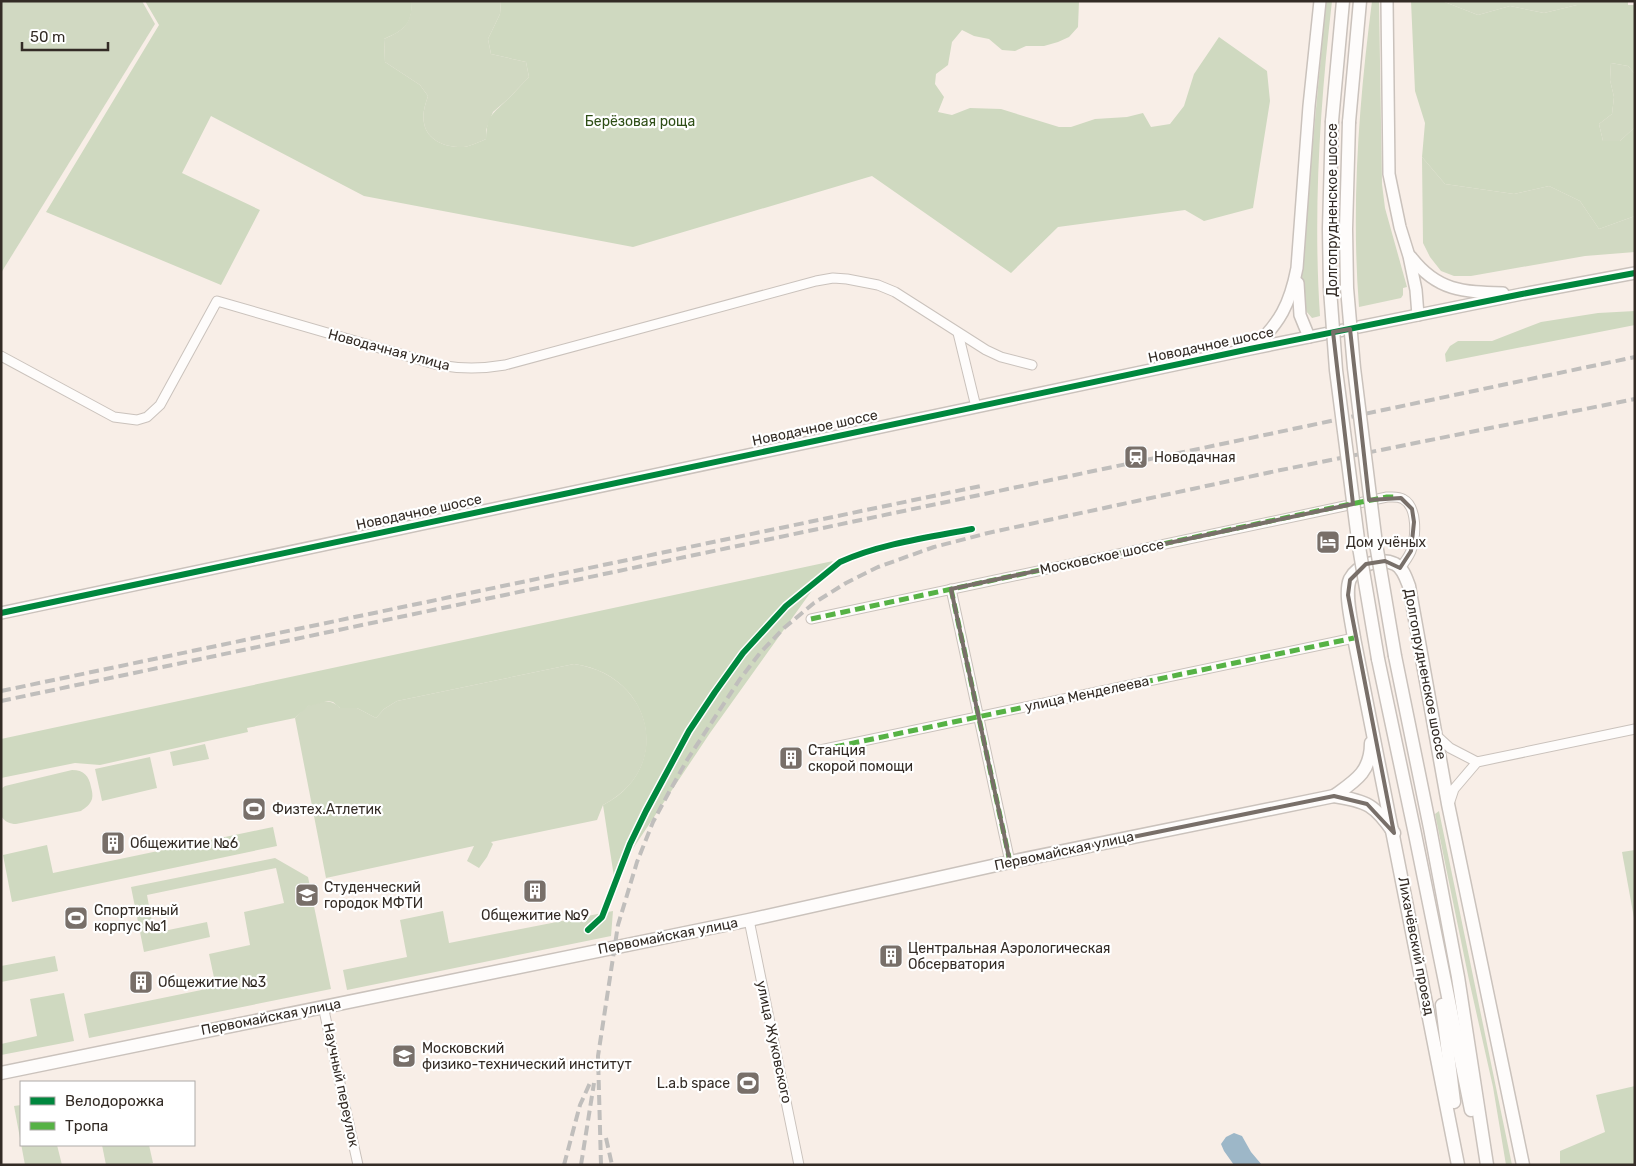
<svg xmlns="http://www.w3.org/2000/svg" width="1636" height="1166" font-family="Rubik,sans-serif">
<rect width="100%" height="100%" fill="#f8eee7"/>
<g fill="#d1d9c2">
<polygon points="1,1 142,1 155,24 1,273"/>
<path d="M412,1H501L500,14L488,39L491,54L526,62L529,77L508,99L493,112L486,130V139C479,142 471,146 464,147C447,148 427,141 424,123C422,114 425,105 428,96L420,85L385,62L384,39C405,30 411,24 412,1Z"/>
<path d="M1326,1H1332C1320,105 1313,212 1320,316L1312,318L1306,311V298L1301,296L1302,260Z"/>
<path d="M1372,1H1379L1382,184L1385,208L1407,287L1403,288V295L1401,298L1359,307C1351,205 1359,102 1372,1Z"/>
<polygon points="1442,1 1628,1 1628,5 1577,5 1544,13 1510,6 1478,15"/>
<polygon points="1611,63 1628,66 1635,74 1635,127 1620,141 1603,141 1599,124 1612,114 1614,97 1610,80"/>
<polygon points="1422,157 1445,184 1514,194 1549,186 1580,201 1599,229 1635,216 1635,252 1585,256 1471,276 1454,276 1441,271 1430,257 1423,243"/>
<path d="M574,664C653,675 675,768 603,805L597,820L491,842L493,844L487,857L479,868L467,861L474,846L326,878L295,718C299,715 302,709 306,707C316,701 332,698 340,708H357L376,718L384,709L397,701Z"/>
<polygon points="205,744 209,759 173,766 170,752"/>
<polygon points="150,757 157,788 102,801 95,769"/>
<path d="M72,770C84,770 89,776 91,787C92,791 93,795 92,799C90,805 85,808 81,811L16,824C10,824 5,822 1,816V789L5,786Z"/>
<polygon points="1439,811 1512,1165 1506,1165 1493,1087 1469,980 1435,814"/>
<polygon points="1635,850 1635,918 1634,918 1622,852"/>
<polygon points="275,858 308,877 331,989 89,1038 84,1014 216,987 209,954 250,945 244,912 284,903 276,868 147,895 154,933 207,922 210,937 144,952 131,887"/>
<polygon points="443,911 449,943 613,911 611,936 347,990 343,970 407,957 400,920"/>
<polygon points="55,956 58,971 1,982 1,966"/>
<polygon points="21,1105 21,1145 57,1145 62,1165 25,1165 14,1106"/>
<polygon points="102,1145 149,1145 153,1163 144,1165 106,1165"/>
</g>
<g fill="#cfd9c0">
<path d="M145,1H412C412,25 404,30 384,39L385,62L420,85L428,96C425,105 422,114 424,123C427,141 447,148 464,147C471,146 479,142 486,139C487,114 493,114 509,98C516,91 522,84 529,77L526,62L491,54L488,39L500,14L501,1H1079L1078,27L1069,37L1058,42L1044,46H1026L1015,51L1002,50L989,39L974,36L962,30L952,42L948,65L936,74L935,84L944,97L938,112L952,115L970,108L1001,109L1059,127H1071L1095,119L1127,117L1143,113L1151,127L1170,124L1184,106L1194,74L1219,37L1267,71L1270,101L1253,208L1204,221L1185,210L1058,227L1011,273L872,176L633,247L364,196L211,116L182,173L260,210L221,285L46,212L159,25Z"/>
<polygon points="1411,1 1442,1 1478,15 1510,6 1544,13 1577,5 1635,5 1635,74 1628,66 1611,63 1610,80 1614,97 1612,114 1599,124 1603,141 1620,141 1635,127 1635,216 1599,229 1580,201 1549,186 1514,194 1445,184 1422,157 1425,123 1415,91"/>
<polygon points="1635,311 1635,325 1446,362 1445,354 1450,346 1458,341 1492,341 1541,322 1598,313"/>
<path d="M833,561L710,733L614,877L603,805C675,768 652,674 574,664L397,701L384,709L376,718L357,708H340L333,702L328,701L308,706L295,718L247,728L248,732L100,765L75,763L1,778V739Z"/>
<polygon points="273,827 277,846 12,902 3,855 47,845 53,873"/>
<polygon points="64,993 74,1041 1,1055 1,1044 37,1036 30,999"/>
<polygon points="1635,1086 1635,1165 1560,1165 1560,1151 1605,1132 1596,1095"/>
</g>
<polygon fill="#9db7c8" points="1234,1133 1242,1136 1251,1152 1262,1165 1234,1165 1224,1151 1221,1144 1226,1137"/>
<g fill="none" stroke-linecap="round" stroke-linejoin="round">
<g stroke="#cac2bc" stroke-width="11">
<g id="minor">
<polyline points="958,333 976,407"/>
<path d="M1,356L114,417L137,420L147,417L160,405L217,301L438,365C461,369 482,369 505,365L816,281L833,278L847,279L878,285L895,292L986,350L1001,357L1032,365"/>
<polyline points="951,589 1010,862"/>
<path d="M811,619L1387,497C1392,497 1398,496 1403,499C1418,507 1416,537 1411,551C1408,558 1404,563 1400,568"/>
<polyline points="1437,736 1450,748 1477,762"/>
<polyline points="820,750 1354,638"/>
<polyline points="1449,804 1454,789 1477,762 1635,729"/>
<polyline points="749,920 799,1165"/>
<polyline points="323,1006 358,1165"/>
</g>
</g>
<g stroke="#cac2bc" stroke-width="14">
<g id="tertiary">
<polyline points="1387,1 1389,174 1400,227 1409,256 1416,290 1418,315"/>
<path d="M1411,257C1437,291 1463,292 1503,293"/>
<polyline points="1298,283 1300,315 1309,337"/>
<path d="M1253,348C1280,323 1290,304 1297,268L1309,106L1320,1"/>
<polyline points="1,613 1250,349 1522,294 1635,273"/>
</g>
</g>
<g stroke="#cac2bc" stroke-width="15">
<g id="secondary">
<polyline points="1332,121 1343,1"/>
<polyline points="1349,122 1360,1"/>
<polyline points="1395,656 1430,828 1458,977 1487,1165"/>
<polyline points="1378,659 1415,834 1471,1110"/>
<path d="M1334,796C1355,781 1371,772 1371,743"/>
<polyline points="1442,1005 1454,1102"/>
<path d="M1,1073L749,920L1010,862L1334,796C1367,801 1375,805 1394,833"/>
<path d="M1458,1165L1354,638C1352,623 1344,593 1350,579C1357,565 1380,557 1395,564C1403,568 1406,578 1409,586L1448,804L1523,1165"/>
</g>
</g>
<use href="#minor" stroke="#fefcfb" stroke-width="9"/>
<use href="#tertiary" stroke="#fefcfb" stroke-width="11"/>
<use href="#secondary" stroke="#fefcfb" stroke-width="12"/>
<g stroke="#c0bebc" stroke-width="4" stroke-dasharray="10 5" stroke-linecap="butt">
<polyline points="1,691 981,486"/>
<polyline points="1,701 1635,357"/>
<polyline points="606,1138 612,1165"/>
<polyline points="564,1165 580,1105 590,1083"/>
<polyline points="581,1165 594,1083"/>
<polyline points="601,1165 598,1056 618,925 637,862 653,822 668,794 687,760 740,679 760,653 784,628 814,603 846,583 878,567 934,547 988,533 1276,471 1635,399"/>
</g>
<g stroke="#cac2bc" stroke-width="15" stroke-linecap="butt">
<g id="secondary-bridge">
<polyline points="1332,121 1329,229 1330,289 1336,370 1359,547 1378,659"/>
<polyline points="1349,122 1346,229 1347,288 1354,368 1376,544 1395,656"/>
</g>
</g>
<use href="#secondary-bridge" stroke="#fefcfb" stroke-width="12"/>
<g stroke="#56b245" stroke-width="5" stroke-dasharray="10 5" stroke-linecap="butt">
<polyline points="951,589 1010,862"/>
<polyline points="811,619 1336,507 1387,497 1394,497"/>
<polyline points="820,750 1354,638"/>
</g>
<g stroke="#fff" stroke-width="9">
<g id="cycleway">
<polyline points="1,613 1250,349 1522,294 1635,273"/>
<path d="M588,930L602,917L630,844L646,811L689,731L715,692L743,653L786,606L840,562C879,544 930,537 972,529"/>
</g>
</g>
<use href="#cycleway" stroke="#00873e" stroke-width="6"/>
</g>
<path fill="none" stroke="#786f69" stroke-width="4" stroke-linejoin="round" d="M1350,329L1369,500L1401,498L1412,509L1414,522L1411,551L1400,568L1385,561L1366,564L1350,580L1348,595L1394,833L1367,804L1334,796L1010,862L951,589L1353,504L1333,332Z"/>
<defs>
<g id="station-square" transform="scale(1.25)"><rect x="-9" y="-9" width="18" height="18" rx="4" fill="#786f69" stroke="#fff"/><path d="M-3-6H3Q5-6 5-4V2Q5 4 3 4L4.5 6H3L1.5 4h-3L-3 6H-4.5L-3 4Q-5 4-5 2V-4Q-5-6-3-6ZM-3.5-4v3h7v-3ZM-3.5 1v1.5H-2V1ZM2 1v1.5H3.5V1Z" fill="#fff"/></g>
<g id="hotel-square" transform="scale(1.25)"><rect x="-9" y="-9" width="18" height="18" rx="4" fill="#786f69" stroke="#fff"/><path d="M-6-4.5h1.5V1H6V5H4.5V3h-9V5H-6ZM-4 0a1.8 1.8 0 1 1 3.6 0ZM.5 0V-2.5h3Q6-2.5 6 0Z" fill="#fff"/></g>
<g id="building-square" transform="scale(1.25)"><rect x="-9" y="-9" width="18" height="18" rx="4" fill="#786f69" stroke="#fff"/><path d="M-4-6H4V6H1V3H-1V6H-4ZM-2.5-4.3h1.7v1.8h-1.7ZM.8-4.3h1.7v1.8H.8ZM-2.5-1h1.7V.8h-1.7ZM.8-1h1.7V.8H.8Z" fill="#fff"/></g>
<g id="stadium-square" transform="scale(1.25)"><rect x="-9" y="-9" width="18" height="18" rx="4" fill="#786f69" stroke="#fff"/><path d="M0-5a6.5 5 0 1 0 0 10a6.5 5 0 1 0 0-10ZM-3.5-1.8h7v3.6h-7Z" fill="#fff"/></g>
<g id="university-square" transform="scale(1.25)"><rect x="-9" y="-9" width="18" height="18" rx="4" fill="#786f69" stroke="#fff"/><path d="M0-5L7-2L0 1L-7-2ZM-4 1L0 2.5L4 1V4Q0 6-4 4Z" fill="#fff"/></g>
</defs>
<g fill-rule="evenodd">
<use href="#station-square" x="1136" y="457"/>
<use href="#hotel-square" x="1328" y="542"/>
<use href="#building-square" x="791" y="758"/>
<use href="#stadium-square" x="254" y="809"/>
<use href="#building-square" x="113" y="843"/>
<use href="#building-square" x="535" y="891"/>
<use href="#university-square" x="307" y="895"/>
<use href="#stadium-square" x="76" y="918"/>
<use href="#building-square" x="891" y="956"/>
<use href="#building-square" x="141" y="982"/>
<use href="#university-square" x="404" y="1056"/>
<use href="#stadium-square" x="748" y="1083"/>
</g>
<g text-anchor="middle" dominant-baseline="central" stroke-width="4.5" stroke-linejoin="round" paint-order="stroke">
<g font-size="14" fill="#2f4e17" stroke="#fff">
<text x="640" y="121">Берёзовая роща</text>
</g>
<g font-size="14" fill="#332b25" stroke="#fff">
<text transform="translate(1332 210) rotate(-90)">Долгопрудненское шоссе</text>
<text transform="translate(1211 345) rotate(-12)">Новодачное шоссе</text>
<text transform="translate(389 350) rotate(15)">Новодачная улица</text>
<text transform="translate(815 428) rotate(-12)">Новодачное шоссе</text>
<text transform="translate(419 512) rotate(-12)">Новодачное шоссе</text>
<text transform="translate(1102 557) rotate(-12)">Московское шоссе</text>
<text transform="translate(1425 674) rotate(79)">Долгопрудненское шоссе</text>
<text transform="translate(1087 694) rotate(-12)">улица Менделеева</text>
<text transform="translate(1064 851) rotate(-12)">Первомайская улица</text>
<text transform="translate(668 936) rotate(-11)">Первомайская улица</text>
<text transform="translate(1416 946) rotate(79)">Лихачёвский проезд</text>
<text transform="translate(271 1017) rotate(-11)">Первомайская улица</text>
<text transform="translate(774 1042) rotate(78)">улица Жуковского</text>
<text transform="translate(341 1085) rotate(78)">Научный переулок</text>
</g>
<g font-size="14" fill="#332b25" stroke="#fff" text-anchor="start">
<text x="1154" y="457">Новодачная</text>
<text x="1346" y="542">Дом учёных</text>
<text x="808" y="750">Станция<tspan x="808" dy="16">скорой помощи</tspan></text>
<text x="272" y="809">Физтех.Атлетик</text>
<text x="130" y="843">Общежитие №6</text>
<text x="324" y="887">Студенческий<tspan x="324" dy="16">городок МФТИ</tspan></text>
<text x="94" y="910">Спортивный<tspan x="94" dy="16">корпус №1</tspan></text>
<text x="535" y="915" text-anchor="middle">Общежитие №9</text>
<text x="908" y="948">Центральная Аэрологическая<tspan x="908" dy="16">Обсерватория</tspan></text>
<text x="158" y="982">Общежитие №3</text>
<text x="422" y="1048">Московский<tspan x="422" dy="16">физико-технический институт</tspan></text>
<text x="730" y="1083" text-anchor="end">L.a.b space</text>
</g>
</g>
<rect width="1636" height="1166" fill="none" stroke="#332b25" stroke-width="5"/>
<rect x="20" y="1081" width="175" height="65" fill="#ffffff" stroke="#adaaa8"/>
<rect x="30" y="1097" width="25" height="8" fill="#00873e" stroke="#adaaa8"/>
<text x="65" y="1106" font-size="15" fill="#332b25">Велодорожка</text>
<rect x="30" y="1122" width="25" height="8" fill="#56b245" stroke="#adaaa8"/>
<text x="65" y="1131" font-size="15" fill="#332b25">Тропа</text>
<path d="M22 42v8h86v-8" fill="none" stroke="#332b25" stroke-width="2.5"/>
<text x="30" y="42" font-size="15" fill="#332b25" stroke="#ffffff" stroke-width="4" paint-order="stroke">50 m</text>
</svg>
